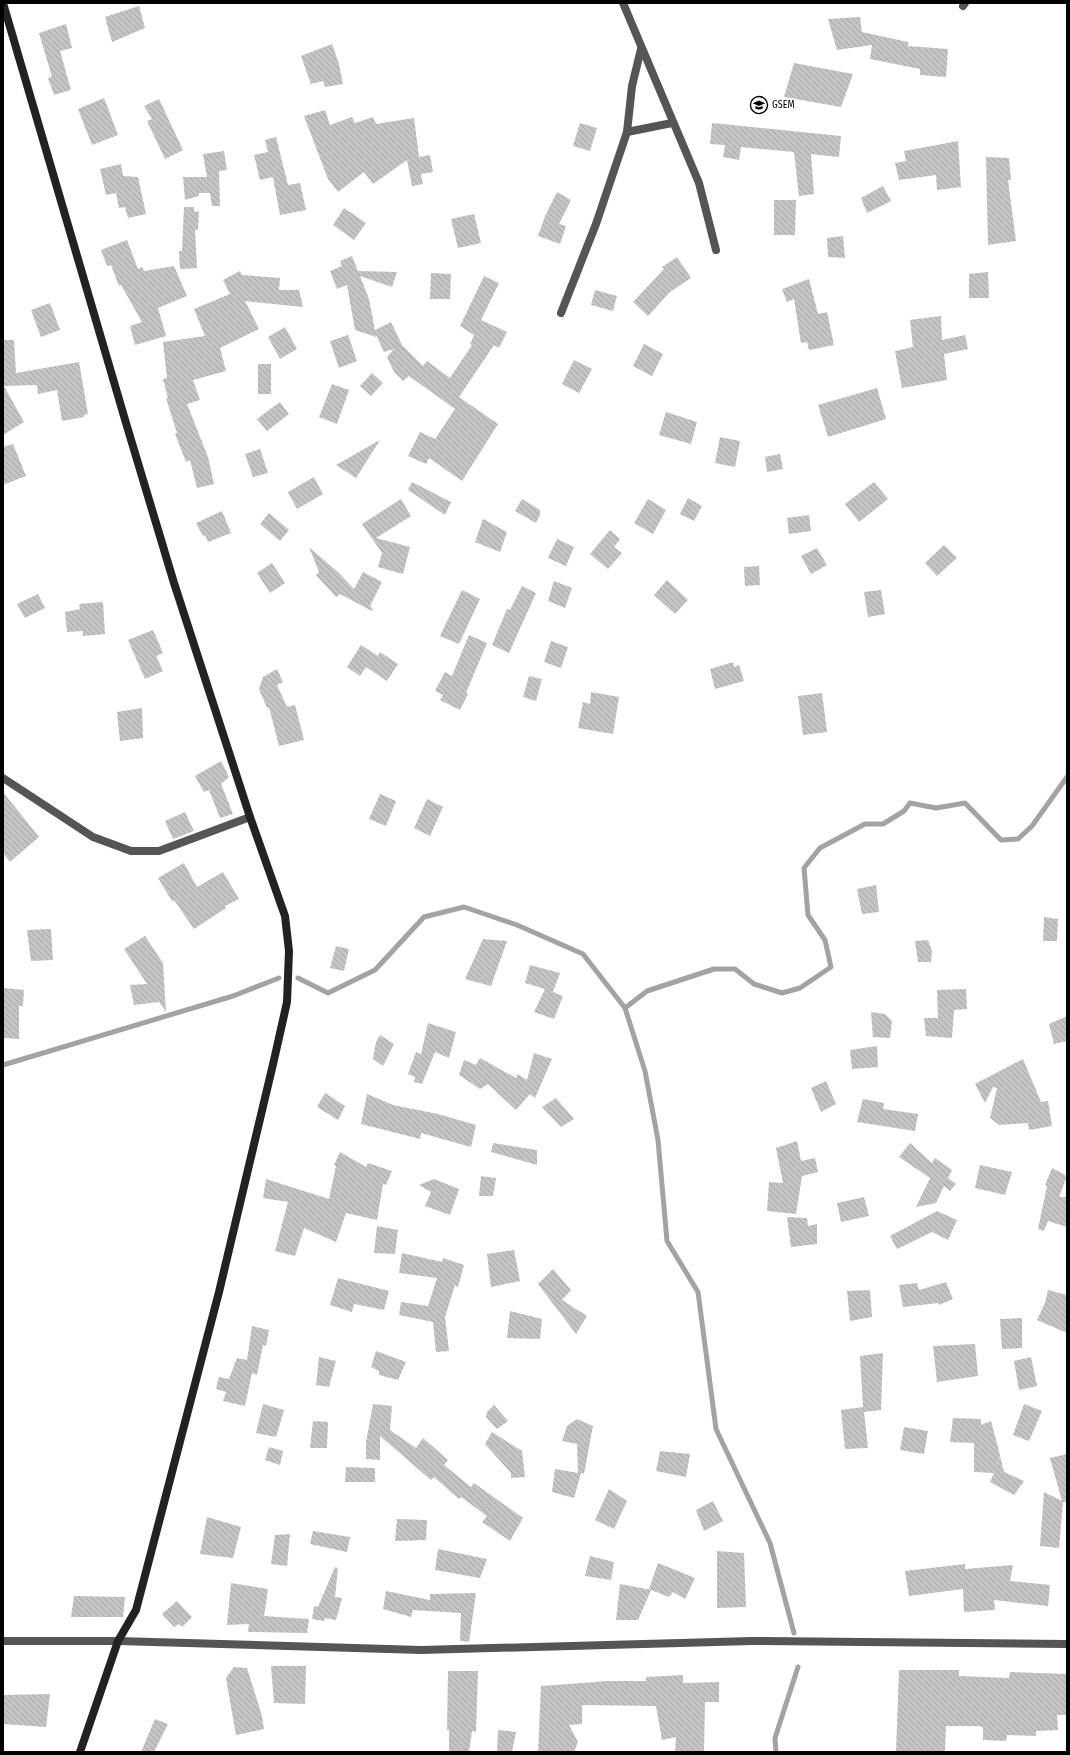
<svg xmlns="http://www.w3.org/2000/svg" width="1070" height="1755" font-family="'Fira Sans Condensed',sans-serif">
<defs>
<pattern id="building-back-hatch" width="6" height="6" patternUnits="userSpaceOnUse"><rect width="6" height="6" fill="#c4c4c4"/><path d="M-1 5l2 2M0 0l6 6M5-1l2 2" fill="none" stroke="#a7a7a7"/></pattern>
</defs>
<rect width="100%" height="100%" fill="#fff"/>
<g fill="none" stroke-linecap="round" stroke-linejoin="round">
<g stroke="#a3a3a3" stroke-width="5">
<polyline points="298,978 328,993 375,970 424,917 464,907 517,925 583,954 625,1008"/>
<polyline points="3,1065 233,996 279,978"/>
<polyline points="794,1633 770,1543 716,1429 698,1292 667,1241 658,1140 645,1071 625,1008 647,991 714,969 735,969 754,984 782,993 800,988 831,967 825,940 808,915 804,868 820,848 865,824 883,824 904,811 910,803 936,808 965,803 1001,840 1018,839 1032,826 1067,777"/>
<polyline points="776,1752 775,1738 798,1667"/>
</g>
</g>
<g fill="url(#building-back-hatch)">
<polygon points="139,6 145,28 112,42 105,17"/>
<polygon points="860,17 862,32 908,42 908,46 948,49 946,77 920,75 920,69 870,59 872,45 837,50 828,19"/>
<polygon points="66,24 72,48 60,51 71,90 54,95 48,78 52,77 39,33"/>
<polygon points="332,44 339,64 343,84 325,87 323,81 311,84 301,56"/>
<polygon points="794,63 853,74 841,107 784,97"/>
<polygon points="104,98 118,135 92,145 78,109"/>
<polygon points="159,99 183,150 165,159 147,121 152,119 144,106"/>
<polygon points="325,110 330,125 352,117 355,123 373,117 376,124 414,118 419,157 430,155 433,172 421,174 423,184 412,186 407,160 373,184 364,172 338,192 328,179 304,116"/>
<polygon points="580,123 597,128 590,151 573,146"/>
<polygon points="712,123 841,136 839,157 811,154 814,194 799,196 794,152 741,147 739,160 723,157 725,145 710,144"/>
<polygon points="276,137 288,185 300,183 306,210 280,215 273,177 260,180 254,155 268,152 265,140"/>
<polygon points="958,141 961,187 937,190 936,175 899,180 895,163 906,161 904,151"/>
<polygon points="224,151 227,170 219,171 220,206 212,206 210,193 199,193 199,196 185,200 183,177 207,177 203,154"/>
<polygon points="986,157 1009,158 1011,180 1008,180 1016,241 988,245"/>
<polygon points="121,164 123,176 138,177 146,214 128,218 125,207 119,208 116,193 106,195 100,169"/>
<polygon points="883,186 891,201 867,213 861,198"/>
<polygon points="557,192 571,200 559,224 566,226 560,244 538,236 545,216"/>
<polygon points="774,200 796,200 795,235 774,235"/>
<polygon points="184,207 194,207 194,212 199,211 198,230 195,230 197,268 180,269 179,251 182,251"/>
<polygon points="344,208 366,223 354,240 333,225"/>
<polygon points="474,214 481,243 458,248 451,219"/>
<polygon points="843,236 845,258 828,257 827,238"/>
<polygon points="127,240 138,269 142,267 144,271 174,266 187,296 158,308 166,336 135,345 130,326 142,322 121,285 119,286 111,265 107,266 101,250"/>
<polygon points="352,256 358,271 397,272 392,287 360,276 369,299 375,330 391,322 402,345 423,366 427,361 450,378 472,345 470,344 474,335 460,326 484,276 499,283 481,320 507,332 499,348 494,345 459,397 498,424 462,481 429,458 426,464 408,456 420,432 435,439 455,409 409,376 403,381 394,372 387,357 394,349 384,352 376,335 376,337 355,330 347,285 337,289 330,271 342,266 340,261"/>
<polygon points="677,257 691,278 670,292 648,316 633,302 664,269 662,267"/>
<polygon points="240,271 242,275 280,278 279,290 299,290 303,307 245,301 259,329 220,348 226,371 193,380 200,400 187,404 208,457 214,484 197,488 190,460 186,462 175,434 177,433 166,398 168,398 163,379 167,378 163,342 205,336 194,309 230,294 223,280"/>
<polygon points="988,272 989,298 969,298 969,274"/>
<polygon points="431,273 451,274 450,299 430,299"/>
<polygon points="809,279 818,314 827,312 834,345 809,350 807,342 801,343 794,299 787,302 782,289"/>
<polygon points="595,290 617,296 613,311 591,305"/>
<polygon points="50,303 60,330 41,337 31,310"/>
<polygon points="941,316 942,340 965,335 968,349 944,354 947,380 902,388 895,351 913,347 910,320"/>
<polygon points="285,327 297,349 280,359 268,337"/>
<polygon points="348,335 357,361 339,368 330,341"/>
<polygon points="3,340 14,340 16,373 79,362 88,414 84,415 84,417 62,421 57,390 38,394 37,385 4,386 24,422 3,435"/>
<polygon points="644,344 663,354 652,376 633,366"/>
<polygon points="574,360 592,369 579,393 562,384"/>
<rect x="258" y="364" width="13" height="30"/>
<polygon points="372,373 383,383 371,396 360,386"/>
<polygon points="332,384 349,390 337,424 319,417"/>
<polygon points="877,388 886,419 828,437 818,405"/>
<polygon points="280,402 289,414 267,431 257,419"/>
<polygon points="666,412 697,422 691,444 659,435"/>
<polygon points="720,437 740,441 735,467 715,463"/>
<polygon points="380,440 356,478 336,465"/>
<polygon points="13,444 26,476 3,485 3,447"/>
<polygon points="260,449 268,473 253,477 245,454"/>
<polygon points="780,454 783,469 767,472 765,457"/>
<polygon points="314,477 323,494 297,509 288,492"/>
<polygon points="412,482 451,502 445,515 408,490"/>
<polygon points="874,482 888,499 859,522 845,504"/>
<polygon points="688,498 702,506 694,521 680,514"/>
<polygon points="401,499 411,516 376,538 410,547 403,574 378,567 382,553 362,524"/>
<polygon points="522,499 540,510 540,515 536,523 515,511"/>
<polygon points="648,499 666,510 653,534 634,523"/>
<polygon points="222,511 231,533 208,542 205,535 203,536 196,523"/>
<polygon points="269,513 289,530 280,541 260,524"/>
<polygon points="809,515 811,531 789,534 787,518"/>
<polygon points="483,519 507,532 500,552 475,542"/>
<polygon points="610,530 620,539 614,547 622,553 608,569 590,554"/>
<polygon points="557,539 574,547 566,566 548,558"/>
<polygon points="944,545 957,558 937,576 925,563"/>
<polygon points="309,547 339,573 354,589 363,572 382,582 370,606 373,609 372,611 340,594 336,597 316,575 319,572"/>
<polygon points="817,548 827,565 811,574 801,556"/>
<polygon points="272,563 285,583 270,593 257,573"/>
<polygon points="759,566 760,585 745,586 744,567"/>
<polygon points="667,580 688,600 675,614 654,595"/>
<polygon points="554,581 572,588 565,608 548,601"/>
<polygon points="522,586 536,593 509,653 492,645 507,609 510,610"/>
<polygon points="462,590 480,599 459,644 440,636"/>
<polygon points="881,590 885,614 868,617 864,592"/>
<polygon points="38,594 45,608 25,618 17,604"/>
<polygon points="103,602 105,634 83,636 83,631 67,632 65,612 80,609 79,604"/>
<polygon points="153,630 163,653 156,656 163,671 145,679 128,640"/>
<polygon points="469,635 487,643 466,693 468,694 460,710 440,700 443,695 435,691 445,672 452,676"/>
<polygon points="551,641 568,647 561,668 544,662"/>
<polygon points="361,645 378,656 380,652 398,664 387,681 366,667 360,676 347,667"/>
<polygon points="733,662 734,667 739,665 744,681 715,689 710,669"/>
<polygon points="277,669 283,682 277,685 287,707 295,705 304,740 279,746 269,707 267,708 259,689 263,677"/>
<polygon points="529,676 542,679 536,701 523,697"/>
<polygon points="591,692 619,697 613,734 578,728 583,702 590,704"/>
<polygon points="822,693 827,732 803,735 798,696"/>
<polygon points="142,708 143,738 120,741 117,712"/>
<polygon points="221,761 229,777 221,784 233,814 220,818 209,790 204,792 195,776"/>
<polygon points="3,792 39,837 10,862 3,853"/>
<polygon points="380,794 396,801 386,826 369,819"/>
<polygon points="427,799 443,807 430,836 414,828"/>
<polygon points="185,812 194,831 173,839 165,821"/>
<polygon points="184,863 197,887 223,872 239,899 225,906 226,908 194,929 174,900 172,901 158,878"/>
<polygon points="876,885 879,912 862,914 857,889"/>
<polygon points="1044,917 1058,919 1057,941 1043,941"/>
<polygon points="51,929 53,960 31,961 27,930"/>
<polygon points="145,936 163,963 166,1012 159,1002 134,1005 130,985 147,984 124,949"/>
<polygon points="483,939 507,941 491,986 465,979"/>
<polygon points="928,940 932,951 931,962 918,962 915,941"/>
<polygon points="336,946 349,949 344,971 330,968"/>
<polygon points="530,965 560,973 553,992 563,996 554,1019 534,1012 545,989 525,983"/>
<polygon points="4,988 24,990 23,1006 19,1006 19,1039 3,1038"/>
<polygon points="966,989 967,1009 954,1010 952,1038 926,1036 924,1018 938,1018 937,990"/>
<polygon points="871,1012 885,1014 892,1021 890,1038 873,1037"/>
<polygon points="1067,1016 1067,1041 1054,1044 1049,1024"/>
<polygon points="428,1023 456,1032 449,1058 435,1052 422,1084 414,1082 415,1077 408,1074 416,1052 421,1054"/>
<polygon points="380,1035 394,1044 383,1066 373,1059 376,1042"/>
<polygon points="877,1046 878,1067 852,1069 850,1050"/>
<polygon points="534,1053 552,1059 535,1098 530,1094 516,1110 488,1084 480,1089 459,1075 464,1060 476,1065 480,1058 516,1078 518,1074 527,1080"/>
<polygon points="1023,1059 1041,1102 1048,1101 1052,1126 1029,1130 1028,1123 999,1125 990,1118 997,1088 993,1087 985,1103 975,1084"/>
<polygon points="826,1081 836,1104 821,1112 811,1088"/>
<polygon points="325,1093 345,1106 338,1120 317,1107"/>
<polygon points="367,1094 393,1105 438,1114 476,1125 471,1147 421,1133 420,1139 361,1124"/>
<polygon points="556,1098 574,1119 561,1127 542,1107"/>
<polygon points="863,1099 884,1103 883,1109 918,1114 915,1131 857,1122"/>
<polygon points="797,1141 801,1161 815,1158 818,1172 802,1176 796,1214 767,1211 769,1182 783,1183 776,1148"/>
<polygon points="493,1143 537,1150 537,1165 491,1152"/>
<polygon points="910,1143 932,1163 935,1158 952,1170 948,1178 956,1184 950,1191 944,1186 936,1203 916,1207 930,1178 899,1157"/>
<polygon points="340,1152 366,1167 368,1163 392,1171 386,1185 383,1184 377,1220 346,1213 336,1242 304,1228 295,1256 275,1251 288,1202 263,1198 266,1179 329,1199 336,1166 334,1165"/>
<polygon points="980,1165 1012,1172 1005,1195 975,1188"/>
<polygon points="1052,1168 1067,1176 1059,1197 1067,1197 1067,1227 1048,1221 1044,1231 1038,1229 1047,1186 1045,1185"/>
<polygon points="481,1176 496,1178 493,1196 479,1196"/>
<polygon points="434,1179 459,1189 450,1215 425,1206 431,1192 419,1185"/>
<polygon points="864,1197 869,1216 841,1222 837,1203"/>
<polygon points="937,1211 957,1220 948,1240 932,1232 897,1249 890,1236"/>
<polygon points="787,1217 807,1218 808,1226 817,1224 817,1244 791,1247"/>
<polygon points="377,1226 398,1230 395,1254 374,1253"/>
<polygon points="514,1250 520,1281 491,1287 487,1254"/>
<polygon points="402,1253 442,1262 443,1258 464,1265 458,1287 455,1285 445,1317 449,1351 436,1352 433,1322 399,1315 401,1302 428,1306 437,1278 399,1273"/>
<polygon points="553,1269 571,1290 562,1300 587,1316 576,1334 538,1284"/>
<polygon points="338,1278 389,1291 384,1310 354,1304 352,1312 330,1305"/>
<polygon points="946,1282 953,1299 939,1305 938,1303 903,1307 899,1285 917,1283 919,1290"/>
<polygon points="870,1290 872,1317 850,1321 847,1291"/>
<polygon points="1048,1290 1067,1295 1067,1333 1037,1320 1045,1303"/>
<polygon points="510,1311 542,1319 540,1339 507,1338"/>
<polygon points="1022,1318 1022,1348 1002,1349 1000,1319"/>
<polygon points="252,1326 269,1330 266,1346 263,1345 257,1375 252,1373 245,1406 223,1401 226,1392 216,1389 219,1377 229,1379 237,1358 247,1360"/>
<polygon points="975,1344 978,1376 937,1382 933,1346"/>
<polygon points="376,1351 406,1362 398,1380 379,1375 379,1371 371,1367"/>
<polygon points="883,1353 881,1410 864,1412 868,1448 845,1449 841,1410 863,1407 860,1356"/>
<polygon points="319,1357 336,1361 329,1387 316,1385"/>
<polygon points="1031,1357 1037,1386 1019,1390 1014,1361"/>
<polygon points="263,1404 284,1410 276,1437 256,1433"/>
<polygon points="373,1404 392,1406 390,1430 416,1448 423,1438 448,1460 444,1465 471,1487 474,1483 523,1518 510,1541 482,1522 487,1516 461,1497 459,1499 434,1477 431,1480 380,1436 380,1460 366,1459 366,1442"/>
<polygon points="1024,1404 1042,1411 1029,1441 1013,1435"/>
<polygon points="494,1405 508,1421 497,1429 486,1417 487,1412"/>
<polygon points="953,1418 981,1419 981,1425 991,1421 1000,1455 996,1466 1000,1456 1004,1472 1024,1481 1014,1495 990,1482 994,1473 974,1472 974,1443 950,1442"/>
<polygon points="577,1419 593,1426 584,1474 581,1473 574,1498 552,1492 555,1469 578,1473 577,1444 562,1441 567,1426"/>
<polygon points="313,1421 328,1422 327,1448 310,1448"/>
<polygon points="904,1427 928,1431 924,1454 900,1450"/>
<polygon points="492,1432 522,1451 525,1477 511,1478 511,1473 485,1444"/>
<polygon points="269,1447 283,1451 280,1465 265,1460"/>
<polygon points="660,1451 690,1454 686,1477 656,1471"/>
<polygon points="1067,1454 1067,1502 1063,1502 1059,1548 1040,1546 1044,1492 1062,1501 1050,1458"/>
<polygon points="346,1467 375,1468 375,1482 345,1482"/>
<polygon points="609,1489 627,1501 614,1529 595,1520"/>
<polygon points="713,1501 723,1521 704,1531 696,1510"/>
<polygon points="207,1517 241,1527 233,1558 200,1554"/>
<polygon points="397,1519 427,1520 426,1540 395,1541"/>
<polygon points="313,1531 350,1537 347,1552 310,1544"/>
<polygon points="290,1534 287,1566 271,1564 275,1535"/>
<polygon points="438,1549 487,1559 480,1578 435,1570"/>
<polygon points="717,1551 744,1553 746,1607 717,1608"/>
<polygon points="590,1556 614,1562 611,1580 585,1576"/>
<polygon points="658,1563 695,1578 685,1599 673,1592 669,1597 651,1590 638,1620 616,1620 620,1584 651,1590 649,1589"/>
<polygon points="965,1564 965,1569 1013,1565 1010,1581 1050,1585 1048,1606 994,1600 995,1610 964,1612 963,1589 909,1596 905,1571"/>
<polygon points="335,1567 338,1568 335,1597 342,1598 336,1620 325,1618 324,1621 312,1619 314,1606 318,1607"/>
<polygon points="231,1583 268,1589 264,1616 309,1619 307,1633 248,1632 249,1624 227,1625"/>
<polygon points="386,1591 430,1600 430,1594 476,1593 469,1642 460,1641 461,1613 413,1610 411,1617 383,1609"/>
<polygon points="74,1596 125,1597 123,1617 71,1617"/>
<polygon points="177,1601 192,1617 182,1627 179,1624 174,1627 162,1614"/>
<polygon points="271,1666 306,1666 305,1704 274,1703"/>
<polygon points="234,1667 247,1668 262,1716 264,1729 236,1735 226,1678"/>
<polygon points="899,1670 959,1670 959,1676 1009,1678 1010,1672 1067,1674 1067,1715 1057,1715 1058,1730 1036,1731 1036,1736 1007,1735 1006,1741 983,1740 983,1727 978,1726 946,1726 945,1752 896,1752"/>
<polygon points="448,1671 478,1671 476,1732 472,1731 469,1752 449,1752 449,1730 447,1730"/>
<polygon points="683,1675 683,1683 719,1682 719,1702 705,1702 704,1752 675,1752 676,1737 662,1740 656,1706 582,1705 582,1724 569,1725 578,1742 574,1752 538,1752 541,1686 608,1681 646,1681 646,1677"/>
<polygon points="50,1694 46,1727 3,1724 3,1695"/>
<polygon points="155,1719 168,1724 154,1752 141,1752"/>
<polygon points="498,1730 516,1732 512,1752 497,1752"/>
</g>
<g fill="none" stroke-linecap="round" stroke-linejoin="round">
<g stroke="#555" stroke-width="8">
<polyline points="623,3 699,183 716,250"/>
<polyline points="963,6 965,3"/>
<polyline points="627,132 672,123"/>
<polyline points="561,313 596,224 627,132 632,86 641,49"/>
<polyline points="3,778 93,837 131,851 159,851 250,817"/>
<polyline points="3,1641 118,1641"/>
</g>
<polyline stroke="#555" stroke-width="8" points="118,1641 421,1650 752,1641 1067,1644"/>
<polyline stroke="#222" stroke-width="8" points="3,3 126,423 174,583 250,817 285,916 289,951 287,1002 274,1060 219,1292 136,1610 118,1641 80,1752"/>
</g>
<defs>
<g id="school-ring" transform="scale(0.9)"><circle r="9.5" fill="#fff" stroke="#000" stroke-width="1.5"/><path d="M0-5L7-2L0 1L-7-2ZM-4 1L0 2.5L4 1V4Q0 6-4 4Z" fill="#000"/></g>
</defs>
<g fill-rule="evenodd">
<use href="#school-ring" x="759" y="105"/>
</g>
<g text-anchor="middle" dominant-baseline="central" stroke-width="4" stroke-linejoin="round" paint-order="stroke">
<g font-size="10" fill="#000" stroke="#fff" text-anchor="start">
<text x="772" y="105">GSEM</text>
</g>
</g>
<rect width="1070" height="1755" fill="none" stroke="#000000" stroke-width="8"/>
</svg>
